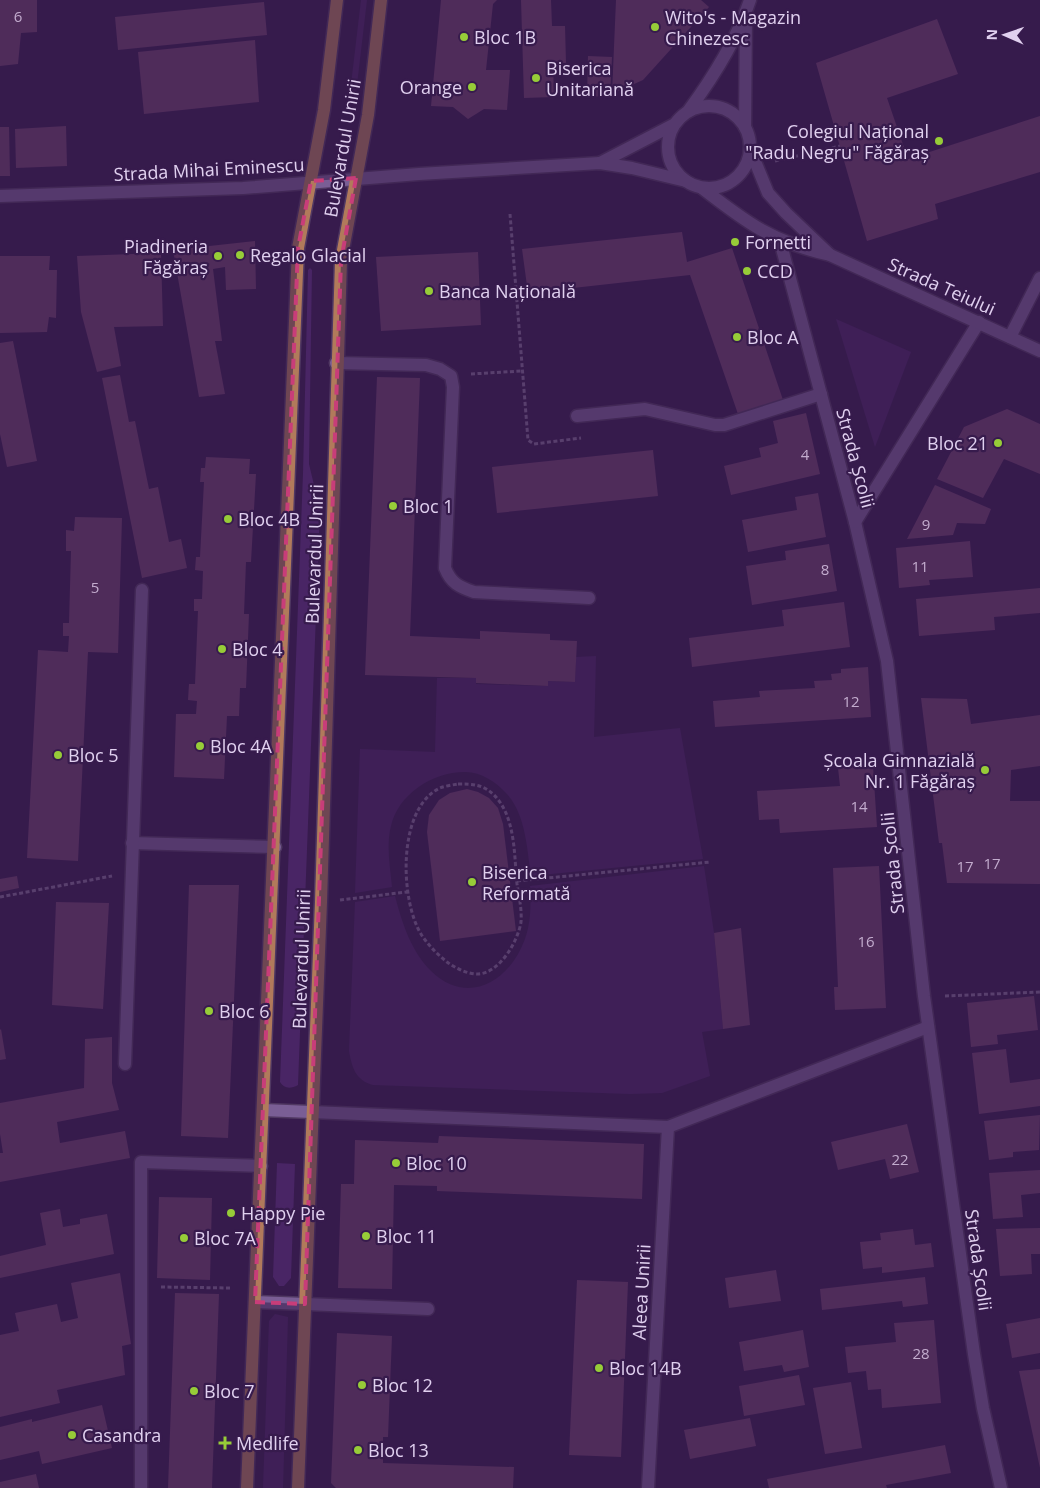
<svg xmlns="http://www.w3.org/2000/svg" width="1040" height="1488" font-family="'Open Sans',sans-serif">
<rect width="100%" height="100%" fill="#371b4d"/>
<g fill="#492565">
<polygon points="361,0 367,0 356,93 352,94 350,93"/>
<path d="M310,268L312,270L309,464L320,510L298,1085C291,1089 284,1089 280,1082L303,473L308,270Z"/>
<polygon points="836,319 911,352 875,447"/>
<path d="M596,656L594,737L680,728L703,859L531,876C527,849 526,814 506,793C496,782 481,772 466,772C434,771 398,794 391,826C386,845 390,867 392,887L355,893L360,749L435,752L437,678H476V684L547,686L548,681L575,682L576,657Z"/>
<path d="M704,866L714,933L723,1029L702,1032L710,1076L662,1093L630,1094L373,1085C355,1080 352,1067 349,1051L355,902L395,896C402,923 411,951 431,971C468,1007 510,981 525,939C531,922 531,904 530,886Z"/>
<polygon points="277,1163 295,1164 291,1278 284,1286 279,1286 273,1277"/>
<polygon points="275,1314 288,1317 283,1488 263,1488 269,1321"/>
</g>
<g fill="#6d406c">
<polygon points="0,0 37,0 37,32 21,33 18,64 0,66"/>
<polygon points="441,0 497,0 493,4 486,70 510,70 507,110 484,109 468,119 453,107 431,106"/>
<polygon points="521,0 551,0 552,26 565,26 566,63 553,63 554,97 524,98"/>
<polygon points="616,0 701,0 709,7 643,80 612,94"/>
<polygon points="264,2 267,35 118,50 115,17"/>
<polygon points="937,19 958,74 887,98 908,159 1040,116 1040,172 935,204 938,219 867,241 816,63"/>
<polygon points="255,40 259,102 144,114 138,52"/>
<polygon points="588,56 612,57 610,97 587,96"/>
<polygon points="66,126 67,166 16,168 15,129"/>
<polygon points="0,127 9,127 10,176 0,176"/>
<polygon points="682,232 687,262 732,248 783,400 739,417 690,275 528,293 522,249"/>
<polygon points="255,241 256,289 226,290 225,267 213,269 222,341 215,341 225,394 199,397 173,250"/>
<polygon points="478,252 481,325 381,331 376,257"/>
<polygon points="161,253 163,326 114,327 121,366 97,372 81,312 77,256"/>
<polygon points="0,256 50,256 49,270 57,270 56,318 49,317 47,332 0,333"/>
<polygon points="13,341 37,461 7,467 0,434 0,343"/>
<polygon points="120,375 129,422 135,421 149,489 158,487 169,542 181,539 187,568 142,578 102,378"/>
<polygon points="377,377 420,378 410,636 480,639 480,631 550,634 550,640 577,641 575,682 548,681 548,686 476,683 476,678 365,675"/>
<polygon points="1007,409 1040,424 1040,474 1004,459 983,498 937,479 964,427"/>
<polygon points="806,413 820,474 731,495 724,466 761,457 759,448 778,443 773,421"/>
<polygon points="653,450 658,496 497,513 492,467"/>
<polygon points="206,457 250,459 249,474 256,474 251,562 246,562 244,614 249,614 246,688 240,688 239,716 227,716 224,779 174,777 176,714 196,714 197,701 188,700 189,684 195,684 198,611 194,611 194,599 202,599 203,571 195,570 196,557 200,557 204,482 200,482 201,468 205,468"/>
<polygon points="935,485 991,509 985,524 957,523 953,535 907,539"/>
<polygon points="818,493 826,537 748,552 742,520 797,510 795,497"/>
<polygon points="75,517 122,518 118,653 88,652 78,861 27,858 38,650 68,652 69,636 63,636 63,623 69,623 71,551 66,551 66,530 74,531"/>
<polygon points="970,541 973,577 929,580 930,585 899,588 896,548"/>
<polygon points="829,544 837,591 752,605 746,566 786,560 785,551"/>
<polygon points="1040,588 1040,613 994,617 995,630 919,636 916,599"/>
<polygon points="844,602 850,647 692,667 689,638 784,626 782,610"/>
<polygon points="868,667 871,717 715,727 713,701 760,697 759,691 815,688 814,681 832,680 831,674 841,673 841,669"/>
<polygon points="921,698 967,699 971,724 1040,715 1040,766 1011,770 1010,801 1040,801 1040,884 947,883 942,843 939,843"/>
<polygon points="873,766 877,827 780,833 779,819 759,820 757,791 840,786 838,768"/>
<polygon points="467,789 478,792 489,798 498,808 503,824 516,931 440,941 427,832 429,815 439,800 450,793"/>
<polygon points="879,866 886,1008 835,1010 834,987 838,987 833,868"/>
<polygon points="17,876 19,888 0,892 0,879"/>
<polygon points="189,885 239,885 228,1138 181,1136"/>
<polygon points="56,902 109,903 103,1009 52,1005"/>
<polygon points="741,928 750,1025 723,1029 714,933"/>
<polygon points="1034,996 1038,1030 997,1035 998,1044 971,1047 967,1003"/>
<polygon points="1,1029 6,1059 0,1060 0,1030"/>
<polygon points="112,1037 112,1083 119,1110 57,1122 60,1143 125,1131 130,1158 0,1182 0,1153 3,1153 0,1134 0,1103 84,1088 85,1039"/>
<polygon points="1006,1049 1010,1083 1040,1079 1040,1106 979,1114 972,1053"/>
<polygon points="1040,1115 1039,1150 1013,1152 1013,1157 989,1160 984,1121"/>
<polygon points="907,1124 919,1172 890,1179 885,1159 838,1170 831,1142"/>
<polygon points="439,1136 644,1144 642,1199 437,1191 437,1186 394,1185 392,1289 338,1288 341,1184 354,1184 355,1140 438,1143"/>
<polygon points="1040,1170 1040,1193 1021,1195 1023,1217 993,1219 989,1173"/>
<polygon points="159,1197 212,1198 210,1280 157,1278"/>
<polygon points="60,1209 63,1227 80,1224 80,1219 107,1214 114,1254 0,1278 0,1256 46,1245 40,1213"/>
<polygon points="1040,1228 1040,1254 1031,1254 1032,1274 1000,1276 996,1229"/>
<polygon points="913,1229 915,1245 931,1243 934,1267 882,1273 882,1267 863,1269 860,1242 881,1240 880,1233"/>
<polygon points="776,1270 781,1301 729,1308 725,1278"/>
<polygon points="120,1273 131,1344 122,1346 125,1375 57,1390 60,1403 0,1417 0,1335 19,1331 15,1313 57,1304 61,1322 78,1318 71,1283"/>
<polygon points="925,1277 928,1304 903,1307 902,1301 822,1310 820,1289"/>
<polygon points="577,1280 628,1282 621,1457 569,1455"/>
<polygon points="175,1293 219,1294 212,1488 168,1488"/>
<polygon points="1040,1318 1040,1353 1012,1358 1006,1324"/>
<polygon points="934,1320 941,1403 882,1408 881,1389 868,1390 866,1371 848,1373 845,1347 896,1342 894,1323"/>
<polygon points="803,1330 809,1367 784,1372 782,1365 744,1371 739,1342"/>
<polygon points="337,1333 392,1336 388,1437 383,1437 383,1463 514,1467 513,1488 336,1488 331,1483"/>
<polygon points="1040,1369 1040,1468 1019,1371"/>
<polygon points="799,1375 805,1405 744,1416 739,1386"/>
<polygon points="851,1382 862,1448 825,1454 813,1388"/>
<polygon points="102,1405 112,1448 42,1464 39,1451 0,1460 0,1427 32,1419 32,1422"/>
<polygon points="750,1418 756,1446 690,1459 684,1430"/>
<polygon points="945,1445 951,1473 886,1485 887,1488 769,1488 767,1479"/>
<polygon points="36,1474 39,1488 0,1488 0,1482"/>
</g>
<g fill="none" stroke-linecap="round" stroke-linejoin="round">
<g stroke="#503862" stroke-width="15">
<g id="lane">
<polyline points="1010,337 1040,278"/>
<path d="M336,363L426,365L440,369L451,376L453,387L445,568C451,583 459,587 474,592L589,598"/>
<polyline points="577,416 645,409 715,425 724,425 821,394"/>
<polyline points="132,843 275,847"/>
<polyline points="125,1064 142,590"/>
<polyline points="305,1304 428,1309"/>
<polyline points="141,1488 141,1162 261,1166"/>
</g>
</g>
<g stroke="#503862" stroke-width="15">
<g id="street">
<polyline points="780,241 855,522 887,661 924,996 974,1354 983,1408 1001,1488"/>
<polyline points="855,522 979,322"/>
<polyline points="263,1110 668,1127 928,1027"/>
<polyline points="255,1302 305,1304"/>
<polyline points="648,1488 668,1127"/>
</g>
</g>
<g stroke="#503862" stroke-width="15">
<g id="secondary">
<circle cx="709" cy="147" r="41"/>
<path d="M689,110C712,79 738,37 750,0"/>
<polyline points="745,127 746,14"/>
<polyline points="750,149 768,193 786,213 830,255"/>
<polyline points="600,163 673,125"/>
<path d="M702,188C747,223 772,242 830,255L1040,351"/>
<polyline points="0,196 243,188 419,174 600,163 632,168 686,181"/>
</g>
</g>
<g stroke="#503862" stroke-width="15">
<g id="primary">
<polyline points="247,1488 298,248 324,110 337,0"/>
<polyline points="298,1488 321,902 341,261 368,115 381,0"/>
</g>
</g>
<g stroke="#816a94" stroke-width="3" stroke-dasharray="4 2.5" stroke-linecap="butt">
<polyline points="775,161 840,146"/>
<polyline points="510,214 528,440 534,444 581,438"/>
<polyline points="471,374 522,371"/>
<path d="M458,784C472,784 482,784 493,794C516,816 514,855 517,884C519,896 522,910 521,922C518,941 500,973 478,974C467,974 455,968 447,962C437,954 428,945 421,934C400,900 397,808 440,788C445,786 452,785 458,784Z"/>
<polyline points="517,881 710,862"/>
<polyline points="0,897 112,876"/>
<polyline points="340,900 407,892"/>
<polyline points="945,996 1040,992"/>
<polyline points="161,1287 232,1288"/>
</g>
<use href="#lane" stroke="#7a5e95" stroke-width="12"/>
<use href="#street" stroke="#7a5e95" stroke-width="12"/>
<use href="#secondary" stroke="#7a5e95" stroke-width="12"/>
<use href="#primary" stroke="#b17a5b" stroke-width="12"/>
</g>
<path d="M0 0H1040V1488H0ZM356,178L341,261L305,1304L255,1302L298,248L311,181Z" fill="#371b4d" fill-opacity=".55" fill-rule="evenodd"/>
<path fill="none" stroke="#c83d79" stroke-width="4" stroke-dasharray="10 6" stroke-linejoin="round" d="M356,178L341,261L305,1304L255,1302L298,248L311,181Z"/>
<g fill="#97cc38" stroke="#371b4d" stroke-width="2">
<circle cx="655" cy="27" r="5"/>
<circle cx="464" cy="37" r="5"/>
<circle cx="536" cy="78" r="5"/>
<circle cx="472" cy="87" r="5"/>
<circle cx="939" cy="141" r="5"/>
<circle cx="735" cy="242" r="5"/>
<circle cx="240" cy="255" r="5"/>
<circle cx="218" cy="256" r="5"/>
<circle cx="747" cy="271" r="5"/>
<circle cx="429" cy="291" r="5"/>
<circle cx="737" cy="337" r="5"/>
<circle cx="998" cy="443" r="5"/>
<circle cx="393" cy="506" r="5"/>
<circle cx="228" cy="519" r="5"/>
<circle cx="222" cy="649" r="5"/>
<circle cx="200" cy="746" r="5"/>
<circle cx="58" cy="755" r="5"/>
<circle cx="985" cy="770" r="5"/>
<circle cx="472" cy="882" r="5"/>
<circle cx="209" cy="1011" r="5"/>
<circle cx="396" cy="1163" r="5"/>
<circle cx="231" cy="1213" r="5"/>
<circle cx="366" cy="1236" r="5"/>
<circle cx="184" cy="1238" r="5"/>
<circle cx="599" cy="1368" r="5"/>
<circle cx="362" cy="1385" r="5"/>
<circle cx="194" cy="1391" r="5"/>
<circle cx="72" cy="1435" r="5"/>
<path d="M222.5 1435.5h5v5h5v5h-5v5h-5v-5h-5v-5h5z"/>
<circle cx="358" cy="1450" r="5"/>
</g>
<g text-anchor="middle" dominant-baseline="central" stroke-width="4.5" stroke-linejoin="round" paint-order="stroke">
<g font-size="15" fill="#c3acce">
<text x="18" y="16">6</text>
<text x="805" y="454">4</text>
<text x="926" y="524">9</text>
<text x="920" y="566">11</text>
<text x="825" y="569">8</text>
<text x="95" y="587">5</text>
<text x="851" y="701">12</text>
<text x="859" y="806">14</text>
<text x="992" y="863">17</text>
<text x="965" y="866">17</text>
<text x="866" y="941">16</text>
<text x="900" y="1159">22</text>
<text x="921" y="1353">28</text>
</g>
<g font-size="18" fill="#e0d0ef" stroke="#371b4d" text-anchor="start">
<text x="665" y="17">Wito's - Magazin<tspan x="665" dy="21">Chinezesc</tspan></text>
<text x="474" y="37">Bloc 1B</text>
<text x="546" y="68">Biserica<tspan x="546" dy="21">Unitariană</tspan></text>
<text x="462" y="87" text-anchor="end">Orange</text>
<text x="929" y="131" text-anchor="end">Colegiul Național<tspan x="929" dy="21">"Radu Negru" Făgăraș</tspan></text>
<text x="745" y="242">Fornetti</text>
<text x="208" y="246" text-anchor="end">Piadineria<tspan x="208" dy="21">Făgăraș</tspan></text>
<text x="250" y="255">Regalo Glacial</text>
<text x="757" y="271">CCD</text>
<text x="439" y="291">Banca Națională</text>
<text x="747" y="337">Bloc A</text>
<text x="988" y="443" text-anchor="end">Bloc 21</text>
<text x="403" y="506">Bloc 1</text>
<text x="238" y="519">Bloc 4B</text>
<text x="232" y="649">Bloc 4</text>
<text x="210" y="746">Bloc 4A</text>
<text x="68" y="755">Bloc 5</text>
<text x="975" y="760" text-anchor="end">Școala Gimnazială<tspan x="975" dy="21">Nr. 1 Făgăraș</tspan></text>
<text x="482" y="872">Biserica<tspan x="482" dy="21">Reformată</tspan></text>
<text x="219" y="1011">Bloc 6</text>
<text x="406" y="1163">Bloc 10</text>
<text x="241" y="1213">Happy Pie</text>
<text x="376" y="1236">Bloc 11</text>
<text x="194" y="1238">Bloc 7A</text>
<text x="609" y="1368">Bloc 14B</text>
<text x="372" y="1385">Bloc 12</text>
<text x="204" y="1391">Bloc 7</text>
<text x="82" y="1435">Casandra</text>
<text x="236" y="1443">Medlife</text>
<text x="368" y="1450">Bloc 13</text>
</g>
<g font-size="18" fill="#e0d0ef" stroke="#371b4d">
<text transform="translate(342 148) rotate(-80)">Bulevardul Unirii</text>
<text transform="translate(209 169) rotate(-3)">Strada Mihai Eminescu</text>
<text transform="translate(942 286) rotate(24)">Strada Teiului</text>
<text transform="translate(856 458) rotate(75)">Strada Școlii</text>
<text transform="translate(314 554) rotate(-88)">Bulevardul Unirii</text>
<text transform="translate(892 863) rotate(-96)">Strada Școlii</text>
<text transform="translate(301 959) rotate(-88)">Bulevardul Unirii</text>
<text transform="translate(979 1260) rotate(82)">Strada Școlii</text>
<text transform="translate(641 1292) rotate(-87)">Aleea Unirii</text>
</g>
</g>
<g transform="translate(1005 35) rotate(272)" stroke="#371b4d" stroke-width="4" paint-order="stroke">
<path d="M0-4L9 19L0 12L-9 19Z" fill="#e0d0ef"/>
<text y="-8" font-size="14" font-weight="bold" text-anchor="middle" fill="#e0d0ef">N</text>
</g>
</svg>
